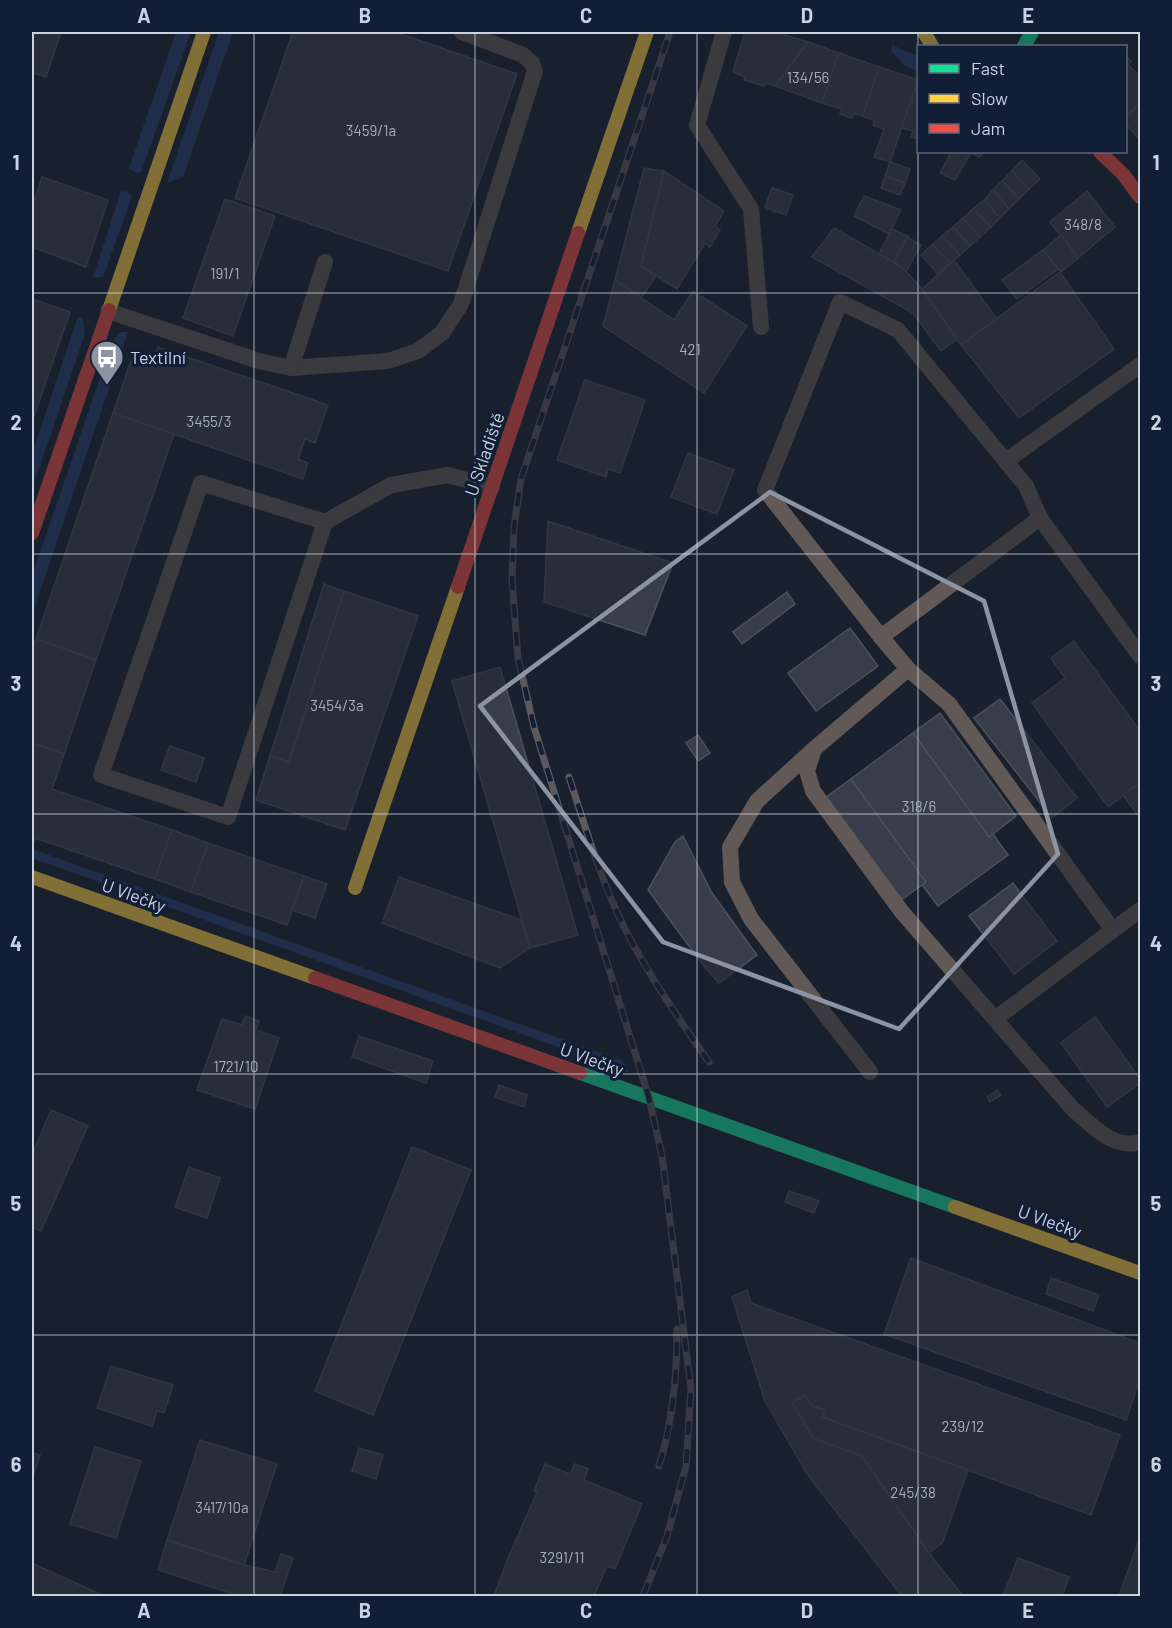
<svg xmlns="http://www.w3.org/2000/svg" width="1172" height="1628" font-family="Barlow,sans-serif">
<rect width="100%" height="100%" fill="#1a212e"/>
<g fill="#263e6d">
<polygon points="176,32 191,32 141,172 136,173 129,168"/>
<polygon points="219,32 233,32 183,177 167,183"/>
<polygon points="892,45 918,56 918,71 905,66 891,51"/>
<polygon points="121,191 128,192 132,196 103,277 93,278"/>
<polygon points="78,316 83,320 85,334 32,489 32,454"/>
<polygon points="121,332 128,332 32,615 32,576 113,340"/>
<polygon points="32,849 623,1061 628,1072 32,858"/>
</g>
<g fill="#383e49" stroke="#4b515c" stroke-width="1.5">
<polygon points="32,32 61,32 46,77 32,73"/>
<polygon points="293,32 395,32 517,74 448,271 235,198"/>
<polygon points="745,32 775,32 808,42 775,86 765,83 764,86 744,80 745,77 733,72"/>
<polygon points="808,42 839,53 822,103 775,86"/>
<polygon points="839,53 879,67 863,116 854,113 852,118 840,114 842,109 822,103"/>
<polygon points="1126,56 1131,61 1128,65 1140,76 1140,103 1126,117"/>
<polygon points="879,67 918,80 890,162 874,157 884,129 873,125 874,120 863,116"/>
<polygon points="918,80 918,139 911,137 913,131 902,128"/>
<polygon points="1140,103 1140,140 1126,124 1126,117"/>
<polygon points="951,152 971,153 955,180 940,173"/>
<polygon points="969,152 983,152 980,157"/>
<polygon points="1022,160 1040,179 1029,189 1012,171"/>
<polygon points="890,162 910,169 905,183 885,176"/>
<polygon points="644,168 664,171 641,266 656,276 641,298 615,280"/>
<polygon points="664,171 724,211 715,226 720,230 710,247 705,243 677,289 641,266"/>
<polygon points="1012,171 1029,189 1019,199 1002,181"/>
<polygon points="885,176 905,183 900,195 881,188"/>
<polygon points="42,177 108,200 86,267 32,247 32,207"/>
<polygon points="1002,181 1019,199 1009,209 993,190"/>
<polygon points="772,188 793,195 786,215 776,211 774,213 774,211 765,207"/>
<polygon points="993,190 1009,209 1000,218 984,200"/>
<polygon points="1087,191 1115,227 1078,258 1050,222"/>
<polygon points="864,196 901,210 889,234 854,216"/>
<polygon points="225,199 275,216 233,336 183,318"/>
<polygon points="984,200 1000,218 991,227 973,209"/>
<polygon points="973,209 991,227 980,237 963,218"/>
<polygon points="963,218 980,237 970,246 953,227"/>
<polygon points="953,227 970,246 960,255 942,236"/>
<polygon points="834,228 902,267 922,289 957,339 941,351 913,313 812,257"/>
<polygon points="892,229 908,236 894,262 879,254"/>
<polygon points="1061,235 1078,258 1061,272 1043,250"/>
<polygon points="942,236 960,255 950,263 932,245"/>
<polygon points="907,237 921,245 906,271 894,262"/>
<polygon points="932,245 950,263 938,274 921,255"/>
<polygon points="1043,250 1058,269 1017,299 1002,280"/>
<polygon points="954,260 997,319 961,345 922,289"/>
<polygon points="1060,272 1114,349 1019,418 961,345"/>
<polygon points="615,280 674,320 693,291 747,326 704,393 603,326"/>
<polygon points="32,299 70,312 32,422"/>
<polygon points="158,347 328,405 315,443 305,439 298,459 308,463 303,479 113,413 134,352 154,359"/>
<polygon points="585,380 645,400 620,473 608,469 606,477 557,460"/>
<polygon points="113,413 174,434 96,660 36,639"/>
<polygon points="688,453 734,470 717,514 671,497"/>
<polygon points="548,521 673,563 645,635 544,602"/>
<polygon points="324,584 344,591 289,762 270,756"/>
<polygon points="344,591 418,616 345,830 256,800 270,756 289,762"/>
<polygon points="787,592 795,604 742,644 733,632"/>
<polygon points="850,628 878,666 816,711 788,673"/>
<polygon points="36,639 96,660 64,754 32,743 32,651"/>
<polygon points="1074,641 1140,731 1140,783 1108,807 1032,703 1065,678 1051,658"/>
<polygon points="500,667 578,935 530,948 452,681"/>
<polygon points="1000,699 1077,798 1052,818 974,718"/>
<polygon points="940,713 1016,816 989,837 913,733"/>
<polygon points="913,733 989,837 993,834 1008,855 938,906 922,885 926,882 851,779"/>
<polygon points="698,735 710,753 698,761 686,743"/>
<polygon points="32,743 64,754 52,789 172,830 155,879 35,838 34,841 32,840"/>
<polygon points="170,746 204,758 196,782 161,770"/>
<polygon points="851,779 926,882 901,900 826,797"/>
<polygon points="1140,783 1140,818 1123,795"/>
<polygon points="172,830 208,843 191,892 155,879"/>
<polygon points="683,836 712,893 757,955 719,983 702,964 648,890 675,842"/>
<polygon points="208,843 304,876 287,925 191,892"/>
<polygon points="304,876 327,884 315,918 292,910"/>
<polygon points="399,877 521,920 530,948 500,968 382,923"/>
<polygon points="1013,883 1057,941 1014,974 969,916"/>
<polygon points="245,1016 259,1021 256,1030 279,1038 255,1109 197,1090 222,1019 242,1025"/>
<polygon points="1095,1017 1140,1079 1140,1083 1107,1107 1061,1043"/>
<polygon points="359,1036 433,1061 426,1083 352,1057"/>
<polygon points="499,1085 527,1095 524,1107 495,1097"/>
<polygon points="997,1090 1001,1095 990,1102 987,1097"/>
<polygon points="51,1110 88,1126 41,1231 32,1227 32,1155"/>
<polygon points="412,1147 471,1170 373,1415 315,1391"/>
<polygon points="189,1167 220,1178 207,1218 175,1207"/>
<polygon points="789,1191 819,1201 814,1213 785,1202"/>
<polygon points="911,1258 1140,1343 1140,1378 1126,1420 884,1334"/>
<polygon points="1051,1278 1099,1295 1093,1311 1046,1294"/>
<polygon points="747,1290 751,1303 1120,1435 1091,1515 822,1417 825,1410 812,1406 805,1395 792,1402 813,1438 862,1456 929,1553 963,1596 902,1596 807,1474 765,1401 732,1297"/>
<polygon points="111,1366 173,1385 164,1413 157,1411 152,1426 97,1408"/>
<polygon points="805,1395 812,1406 825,1410 822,1417 968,1470 943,1542 929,1553 862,1456 813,1438 792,1402"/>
<polygon points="200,1440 277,1464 244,1565 167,1540"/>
<polygon points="95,1447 141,1461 116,1538 70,1524"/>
<polygon points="359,1448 383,1455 376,1479 352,1471"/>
<polygon points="32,1453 40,1455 32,1479"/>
<polygon points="545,1464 570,1474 575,1464 588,1469 584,1480 642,1504 615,1569 607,1566 594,1596 494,1596 508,1558 537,1492 534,1491"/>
<polygon points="1140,1537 1140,1596 1119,1596"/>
<polygon points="167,1540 244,1565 275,1572 281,1554 293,1558 280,1596 240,1596 158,1570"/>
<polygon points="1018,1558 1069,1577 1062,1596 1003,1596"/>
<polygon points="32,1563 104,1596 32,1596"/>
</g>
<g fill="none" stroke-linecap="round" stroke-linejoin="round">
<g stroke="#625956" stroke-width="16">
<polyline points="724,32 697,125 751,209 761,327"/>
<polygon points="840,302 898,330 1026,486 1040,518 881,637 765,490"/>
<polyline points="108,311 259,361 291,368 388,361 418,351 442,333 461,304 535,71 532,63 523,55 462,32"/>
<polyline points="291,368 325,262"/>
<polyline points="1006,461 1140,365"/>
<polyline points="1040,518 1140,656"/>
<polyline points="325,522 228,817 101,775 201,483 325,522 391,485 448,475 492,487"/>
<path d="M881,637L908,669L814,749L807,771L813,791L902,912L1072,1108C1091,1125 1113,1150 1140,1142"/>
<polyline points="908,669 949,704 1113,930 1140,910"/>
<polyline points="812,751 757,801 730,847 732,882 751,919 870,1072"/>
<polyline points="995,1019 1113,930"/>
</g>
<g stroke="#16e098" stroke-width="14">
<polyline points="1024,46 1032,32"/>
<polyline points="580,1073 955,1207"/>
</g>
<g stroke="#ffcf43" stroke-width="14">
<polyline points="924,32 932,46"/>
<polyline points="578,233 647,32"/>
<polyline points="109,310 204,32"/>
<polyline points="32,877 315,978"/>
<polyline points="355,888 458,587"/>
<polyline points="955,1207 1140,1273"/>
</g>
<g stroke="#f24e42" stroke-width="14">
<polyline points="1100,152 1123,174 1140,197"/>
<polyline points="32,533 109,310"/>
<polyline points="458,587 578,233"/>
<polyline points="315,978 580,1073"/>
</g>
<g stroke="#5c5a5e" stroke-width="7">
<g id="rail">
<path d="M569,777C586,829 601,881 625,929C649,976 679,1019 709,1062"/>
<path d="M659,1466C673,1421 677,1377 677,1329"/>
<polyline points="643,1596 667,1536 686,1466 691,1389 662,1156 649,1098 534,727 518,658 512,580 514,527 521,479 670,32"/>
</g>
</g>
<use href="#rail" stroke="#121e36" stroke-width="4.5" stroke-dasharray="14" stroke-linecap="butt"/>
</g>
<path d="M0 0H1172V1628H0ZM770,492L984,601L1058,854L899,1029L663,942L480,706Z" fill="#1a212e" fill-opacity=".55" fill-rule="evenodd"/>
<path fill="none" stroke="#8c94a3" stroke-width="4.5" stroke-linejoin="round" d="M770,492L984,601L1058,854L899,1029L663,942L480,706Z"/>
<path fill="none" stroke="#c9d2e2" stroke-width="1.5" stroke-opacity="0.55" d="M254,32V1596M475,32V1596M697,32V1596M918,32V1596M32,293H1140M32,554H1140M32,814H1140M32,1074H1140M32,1335H1140"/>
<defs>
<g id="bus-pin" transform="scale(1.725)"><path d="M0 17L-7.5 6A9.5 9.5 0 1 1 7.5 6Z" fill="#8c94a3" stroke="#121e36"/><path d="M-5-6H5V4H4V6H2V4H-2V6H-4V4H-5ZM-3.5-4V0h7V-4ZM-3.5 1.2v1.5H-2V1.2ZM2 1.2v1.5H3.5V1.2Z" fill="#fff"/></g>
</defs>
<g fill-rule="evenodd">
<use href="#bus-pin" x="107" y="357"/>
</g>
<g text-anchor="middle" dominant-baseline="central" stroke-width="6" stroke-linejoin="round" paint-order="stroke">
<g font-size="15" fill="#a5adbc">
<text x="808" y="77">134/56</text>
<text x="371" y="130">3459/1a</text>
<text x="1083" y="224">348/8</text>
<text x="225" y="273">191/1</text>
<text x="690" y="349">421</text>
<text x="209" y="421">3455/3</text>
<text x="337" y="705">3454/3a</text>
<text x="919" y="806">318/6</text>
<text x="236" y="1066">1721/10</text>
<text x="963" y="1426">239/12</text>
<text x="913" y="1492">245/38</text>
<text x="222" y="1507">3417/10a</text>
<text x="562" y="1557">3291/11</text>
</g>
<g font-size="18" fill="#c9d2e2" stroke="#121e36" text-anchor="start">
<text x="130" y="357">Textilní</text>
</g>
<g font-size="18" fill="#c9d2e2" stroke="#121e36">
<text transform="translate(484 454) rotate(-71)">U Skladiště</text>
<text transform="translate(134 895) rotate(20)">U Vlečky</text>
<text transform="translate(592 1059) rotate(20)">U Vlečky</text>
<text transform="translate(1050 1221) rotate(20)">U Vlečky</text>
</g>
</g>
<rect width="1172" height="1628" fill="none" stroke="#121e36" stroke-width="66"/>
<rect x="917" y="45" width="210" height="108" fill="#121e36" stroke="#5b667b" stroke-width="1.5"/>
<rect x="929" y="64" width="30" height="9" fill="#16e098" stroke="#5b667b" stroke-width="1.5"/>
<text x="971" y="75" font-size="18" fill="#c9d2e2">Fast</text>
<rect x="929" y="94" width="30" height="9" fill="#ffcf43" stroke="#5b667b" stroke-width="1.5"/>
<text x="971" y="105" font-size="18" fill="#c9d2e2">Slow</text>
<rect x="929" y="124" width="30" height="9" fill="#f24e42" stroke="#5b667b" stroke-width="1.5"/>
<text x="971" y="135" font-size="18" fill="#c9d2e2">Jam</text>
<rect x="33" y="33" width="1106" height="1562" fill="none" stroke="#c9d2e2" stroke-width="2"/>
<g font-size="20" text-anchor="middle" font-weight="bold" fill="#c9d2e2">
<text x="144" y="23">A</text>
<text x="365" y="23">B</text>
<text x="586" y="23">C</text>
<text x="807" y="23">D</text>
<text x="1028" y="23">E</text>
<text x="16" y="170">1</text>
<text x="1156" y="170">1</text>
<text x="16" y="430">2</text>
<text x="1156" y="430">2</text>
<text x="16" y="691">3</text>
<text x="1156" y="691">3</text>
<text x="16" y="951">4</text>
<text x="1156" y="951">4</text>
<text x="16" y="1211">5</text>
<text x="1156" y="1211">5</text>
<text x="16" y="1472">6</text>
<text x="1156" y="1472">6</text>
<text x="144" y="1618">A</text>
<text x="365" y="1618">B</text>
<text x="586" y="1618">C</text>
<text x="807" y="1618">D</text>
<text x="1028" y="1618">E</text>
</g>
</svg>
